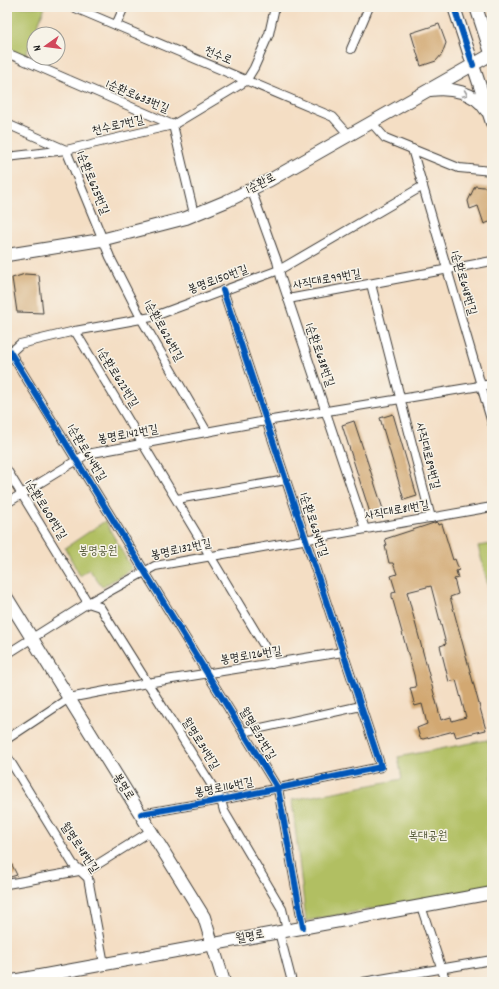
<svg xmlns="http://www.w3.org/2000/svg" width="499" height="989" font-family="Dekko,'Poor Story',sans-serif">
<rect width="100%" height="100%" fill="#f7f3e8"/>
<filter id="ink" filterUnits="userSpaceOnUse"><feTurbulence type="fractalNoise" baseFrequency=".025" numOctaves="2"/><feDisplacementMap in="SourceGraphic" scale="8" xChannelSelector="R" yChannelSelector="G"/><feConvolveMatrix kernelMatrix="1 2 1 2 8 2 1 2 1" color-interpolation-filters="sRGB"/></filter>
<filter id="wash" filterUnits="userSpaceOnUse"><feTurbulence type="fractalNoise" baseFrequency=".012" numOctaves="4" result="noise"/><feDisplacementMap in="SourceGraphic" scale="16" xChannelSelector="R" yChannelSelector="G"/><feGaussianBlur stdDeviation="0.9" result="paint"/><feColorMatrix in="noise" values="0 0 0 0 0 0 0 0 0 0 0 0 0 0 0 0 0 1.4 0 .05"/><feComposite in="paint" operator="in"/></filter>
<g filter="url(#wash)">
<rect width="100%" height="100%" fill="#f4dec4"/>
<g fill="#b1bf62" stroke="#666e3f">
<polygon points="7,7 45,7 25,57 7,49"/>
<polygon points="105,521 132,569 102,587 89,569 80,576 65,548"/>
<polygon points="492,544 492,601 478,546"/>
<polygon points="487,740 492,749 492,887 306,921 292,800 402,779 398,757"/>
</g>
<g id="blocks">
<g fill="#d2a872" fill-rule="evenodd">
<polygon points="439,24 446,43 442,54 436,61 421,66 411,33"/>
<polygon points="475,186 492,188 492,221 484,224 478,206 470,209 468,201"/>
<polygon points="25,274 39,275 43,313 17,312 12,278"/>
<polygon points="393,414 417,496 404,500 380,418"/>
<polygon points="354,421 384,512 371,516 342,425"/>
<path d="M437,522L438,525L442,524L453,560L455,559L459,570L456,571L458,578L454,579L458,594L450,597L486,730L456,737L454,731L423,739L420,738L417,728L427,724L422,704L415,706L410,688L416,687L414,675L392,597V593L396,592L391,576L397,574L393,563H389L385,546L387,545L385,539ZM431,586L446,644L440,646L449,682L456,680L466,717L452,721L451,717L441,720L407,592Z"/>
<polygon points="7,855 17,875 7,878"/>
</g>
</g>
</g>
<g filter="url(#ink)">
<use href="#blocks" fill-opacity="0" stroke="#3c3935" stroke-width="1"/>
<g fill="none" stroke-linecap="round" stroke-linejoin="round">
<g stroke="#3c3935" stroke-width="10">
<g id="street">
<polyline points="73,7 333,117 349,135"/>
<polyline points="116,25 124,7"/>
<polyline points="351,49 369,7"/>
<polyline points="7,53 173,125 194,214"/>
<polyline points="371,122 385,138 459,168 492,171"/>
<polyline points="7,124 66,150 110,257 142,320 207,432"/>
<polyline points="412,149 492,423"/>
<polyline points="7,157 66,150 173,125 246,81 254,68 269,34 275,7"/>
<polyline points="251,189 277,261 281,278 365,529"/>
<polyline points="371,284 431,518"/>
<polyline points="288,299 492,261"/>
<polyline points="75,331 269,654 272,664"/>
<polyline points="7,347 278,789 303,927"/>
<polyline points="8,355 20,344 75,331 152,317 279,270 423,186"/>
<polyline points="7,470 88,603 100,607 221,800 224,811 282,909 287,930"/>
<polyline points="177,499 286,480"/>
<polyline points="7,503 87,454 266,421 492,384"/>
<polyline points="7,654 88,603 155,566 492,507"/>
<polyline points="243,732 361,706"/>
<polyline points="7,739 69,698 147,683 343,652"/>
<polyline points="7,756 73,864 88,878 104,964"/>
<polyline points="141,814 221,800 381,767 223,290"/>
<polyline points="7,884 90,869 151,831"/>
<polyline points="421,906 446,982"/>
<polyline points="279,932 292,982"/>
<polyline points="363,982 492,960"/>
</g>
</g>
<g stroke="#3c3935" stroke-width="14">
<g id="secondary">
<polyline points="454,7 492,123"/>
<polyline points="476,7 492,56"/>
<path d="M430,90C450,87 475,92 486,110"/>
<polyline points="7,255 101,240 186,218 227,201 270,180 492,54"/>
<polyline points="7,598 204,917 224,982"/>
<polyline points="7,982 492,893"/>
</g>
</g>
<use href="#street" stroke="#fff" stroke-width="8"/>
<use href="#secondary" stroke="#fff" stroke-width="12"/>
<g stroke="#f7f3e8" stroke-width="8">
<g id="cycleway">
<polyline points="454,7 473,65"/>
<polyline points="7,347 278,789 303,927"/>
<polyline points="141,814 221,800 381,767 223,290"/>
</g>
</g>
<use href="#cycleway" stroke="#0057b8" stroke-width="6"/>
</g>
<defs><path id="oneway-chevron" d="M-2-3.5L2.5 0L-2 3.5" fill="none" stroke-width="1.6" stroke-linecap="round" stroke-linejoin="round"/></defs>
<use stroke="#999" href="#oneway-chevron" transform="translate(465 94) rotate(23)"/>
</g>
<g text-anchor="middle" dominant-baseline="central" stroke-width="3" stroke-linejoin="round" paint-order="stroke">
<g font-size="12" fill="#1c1c1c" stroke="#f7f3e8">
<text transform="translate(218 56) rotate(23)">천수로</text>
<text transform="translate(137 97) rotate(23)">1순환로633번길</text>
<text transform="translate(118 126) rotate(-13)">천수로7번길</text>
<text transform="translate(92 183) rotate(68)">1순환로625번길</text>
<text transform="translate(261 184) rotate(-27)">1순환로</text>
<text transform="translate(218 280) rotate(-20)">봉명로150번길</text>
<text transform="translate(327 280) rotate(-10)">사직대로99번길</text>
<text transform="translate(463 283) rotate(74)">1순환로648번길</text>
<text transform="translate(163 331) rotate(61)">1순환로626번길</text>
<text transform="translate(319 355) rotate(71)">1순환로638번길</text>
<text transform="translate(117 378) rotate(58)">1순환로622번길</text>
<text transform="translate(128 435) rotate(-10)">봉명로142번길</text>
<text transform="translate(86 453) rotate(59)">1순환로614번길</text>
<text transform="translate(427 456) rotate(76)">사직대로89번길</text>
<text transform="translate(45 510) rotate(58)">1순환로608번길</text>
<text transform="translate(397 511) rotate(-10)">사직대로81번길</text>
<text transform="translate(313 525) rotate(72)">1순환로634번길</text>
<text transform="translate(181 550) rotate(-12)">봉명로132번길</text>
<text transform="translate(251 656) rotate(-9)">봉명로126번길</text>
<text transform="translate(257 734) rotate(59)">월명로32번길</text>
<text transform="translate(200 744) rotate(58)">월명로34번길</text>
<text transform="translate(123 787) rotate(58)">봉명로</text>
<text transform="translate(224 788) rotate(-11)">봉명로116번길</text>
<text transform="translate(79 848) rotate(56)">월명로48번길</text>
<text transform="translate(250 937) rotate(-10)">월명로</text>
</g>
<g font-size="12" fill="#505534" stroke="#f7f3e8">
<text x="98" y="551">봉명공원</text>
<text x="428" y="836">복대공원</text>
</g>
</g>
<rect width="499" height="989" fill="none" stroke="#f7f3e8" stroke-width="24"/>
<g transform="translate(46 46) rotate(256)"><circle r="19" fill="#f7f3e8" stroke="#9f9d96"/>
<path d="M0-3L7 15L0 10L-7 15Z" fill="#d1495b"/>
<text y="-6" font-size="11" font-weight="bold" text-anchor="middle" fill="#1c1c1c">N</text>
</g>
</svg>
